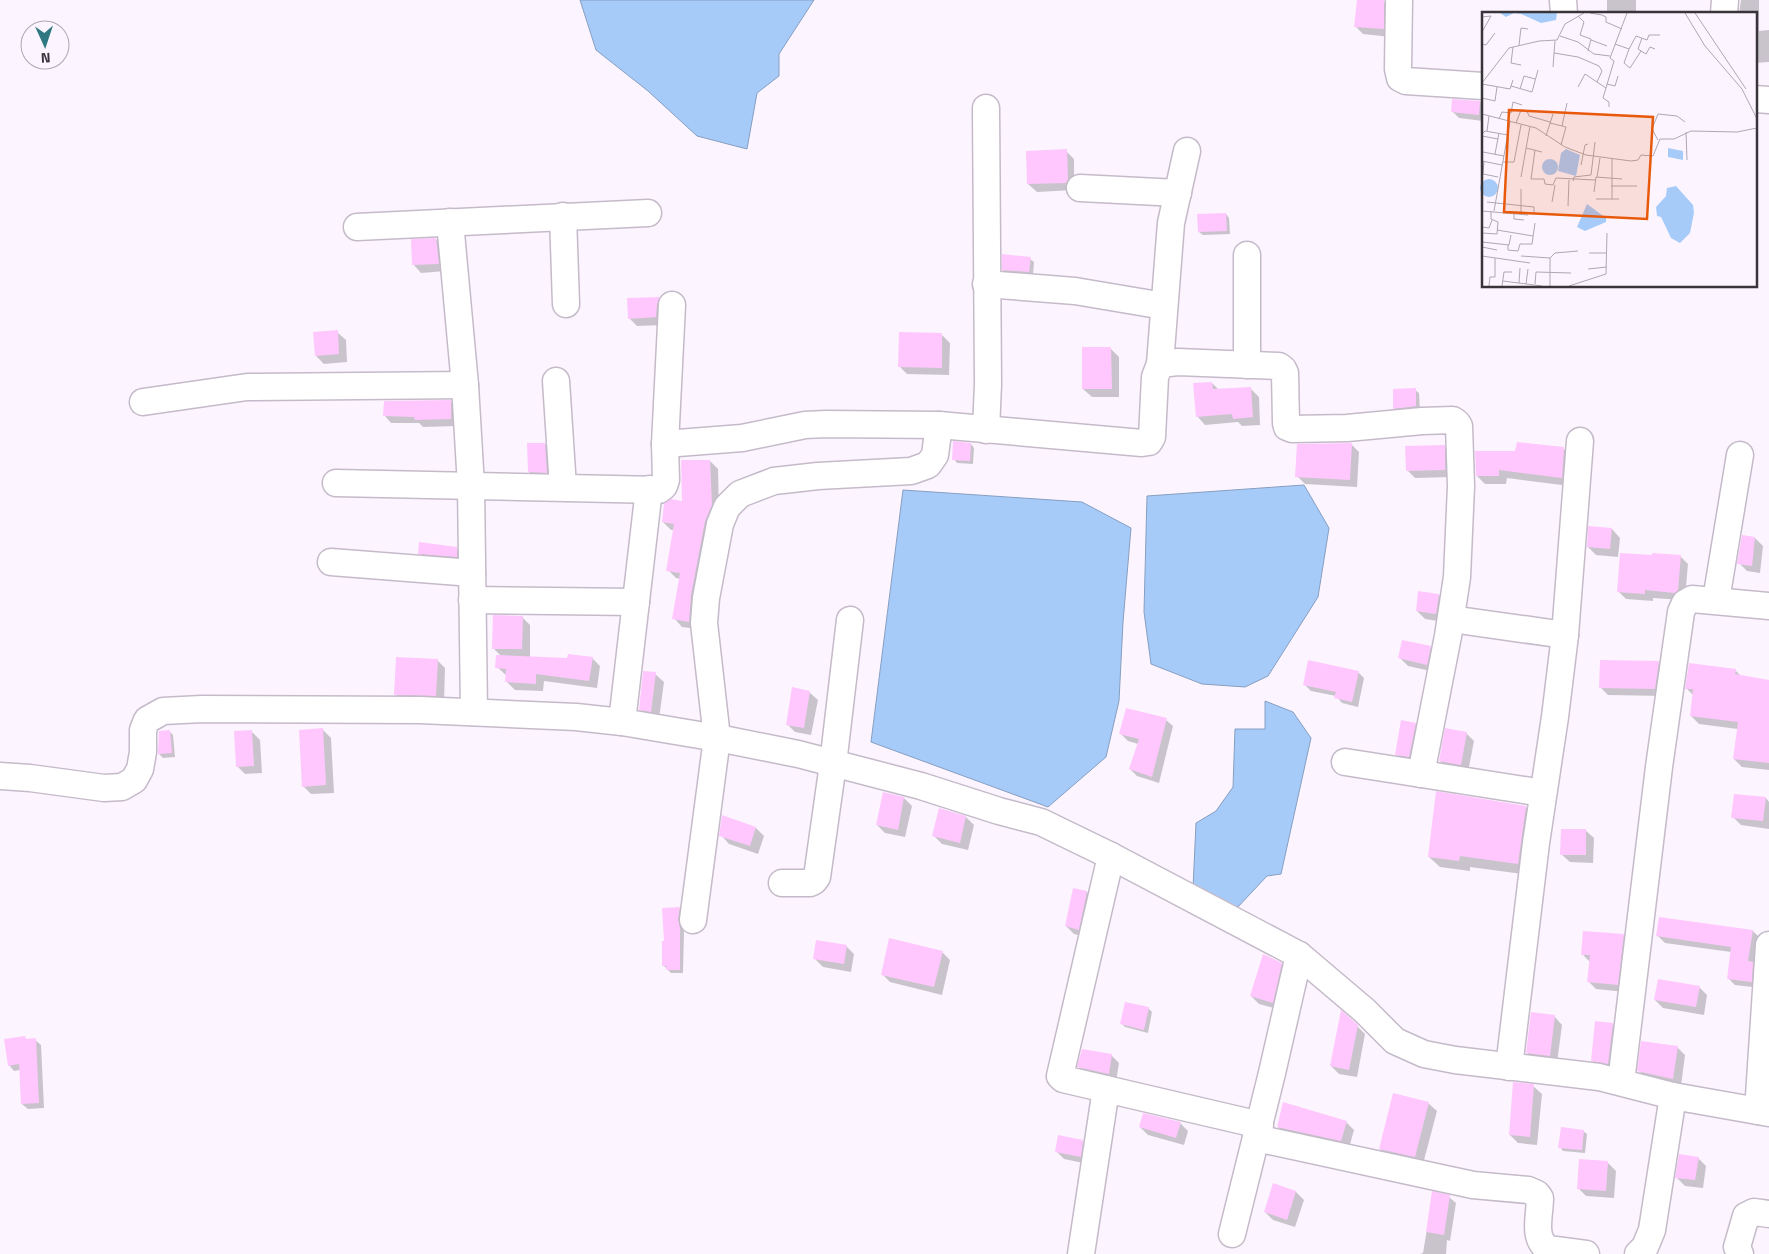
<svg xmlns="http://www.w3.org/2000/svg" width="1769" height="1254" font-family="'Titillium Web',sans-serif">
<rect width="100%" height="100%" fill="#fcf5ff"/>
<g fill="#a7cbf9" stroke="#869ec0">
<polygon points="580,0 814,0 779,54 779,76 757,93 747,149 697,136 648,91 596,50"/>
<polygon points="1304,485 1329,528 1318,597 1268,676 1245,687 1202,684 1151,664 1144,612 1147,496"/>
<polygon points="903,490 1082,502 1131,528 1123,622 1119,701 1106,757 1048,807 871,742"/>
<polygon points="1265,701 1293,712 1311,738 1281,874 1267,876 1236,909 1193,888 1196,823 1216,811 1233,787 1235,729 1265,729"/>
</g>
<g fill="#0003">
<polygon points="1358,0 1383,2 1392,10 1391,37 1363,34 1355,26"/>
<rect x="1607" y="0" width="29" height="14"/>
<polygon points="1741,0 1759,0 1759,31 1769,30 1769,62 1755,63 1755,14 1739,14"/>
<polygon points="1453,100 1483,102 1483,121 1459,118 1452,111"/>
<polygon points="1066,151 1074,159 1074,190 1037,192 1028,184"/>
<polygon points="1226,214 1229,218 1230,234 1203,235 1199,232"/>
<polygon points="436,239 444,248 446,271 421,273 413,264"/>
<polygon points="1030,259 1034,262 1033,275 1007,273 1003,270"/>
<polygon points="659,298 667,306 664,325 637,326 629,318"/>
<polygon points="337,332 346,340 347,362 324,364 316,356"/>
<polygon points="942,335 950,343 949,375 907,374 899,366"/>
<polygon points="1111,349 1119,357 1119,397 1092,397 1083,389"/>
<polygon points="1212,383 1219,390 1251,389 1259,397 1260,425 1242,426 1238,422 1205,425 1197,416"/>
<polygon points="1415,390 1419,393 1420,410 1398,412 1394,408"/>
<polygon points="450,401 457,408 458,426 423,427 419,423 391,423 385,416"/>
<polygon points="545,444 553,452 554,480 537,480 529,472"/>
<polygon points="971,444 974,448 973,464 957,463 954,459"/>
<polygon points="1351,444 1359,452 1357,487 1305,484 1297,476"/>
<polygon points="1444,446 1452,454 1453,477 1415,478 1407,470"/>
<polygon points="1564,449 1572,457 1570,486 1507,478 1506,484 1485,484 1477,476 1517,453"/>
<polygon points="710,461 718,469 719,513 697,629 682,627 674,618 681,579 676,578 668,570 674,530 671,530 663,522 683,502"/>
<polygon points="1612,529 1620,538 1618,557 1596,555 1588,547"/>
<polygon points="1755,538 1763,546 1760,573 1747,571 1739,563"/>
<polygon points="456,548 464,556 464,564 427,561 419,553"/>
<polygon points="1680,556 1688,564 1685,598 1683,600 1653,598 1653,601 1626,599 1618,591"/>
<polygon points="1439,595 1447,603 1444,622 1425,619 1417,611"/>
<polygon points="522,617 530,625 530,658 592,658 600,666 597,688 544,681 543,691 515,690 507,682 507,676 497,667 501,656 493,648"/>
<polygon points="1430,648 1438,656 1435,672 1408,666 1400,658"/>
<polygon points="437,660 445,668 444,703 403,702 395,694"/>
<polygon points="1658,662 1666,670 1663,696 1608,695 1600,687"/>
<polygon points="1735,670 1741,676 1769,681 1769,770 1742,767 1734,759 1738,729 1699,724 1691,716 1694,696 1687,689"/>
<polygon points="1358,672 1364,678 1358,707 1342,703 1336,696 1311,691 1305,685"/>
<polygon points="655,674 664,682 659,719 648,717 640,709"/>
<polygon points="809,692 818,700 811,735 795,732 787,724"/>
<polygon points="1166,720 1173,726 1159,783 1137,776 1130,769 1138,744 1128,741 1121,734"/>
<polygon points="1415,724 1423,732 1417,764 1404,762 1396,754"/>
<polygon points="323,730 331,738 334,793 311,794 303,786"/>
<polygon points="169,731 173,735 175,757 163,758 159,754"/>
<polygon points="252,732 260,740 262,773 245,774 237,766"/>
<polygon points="1466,733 1474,741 1468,772 1448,769 1440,761"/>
<polygon points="884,793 904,798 912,806 905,837 885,833 877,825"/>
<polygon points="1766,798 1769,802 1769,829 1741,825 1733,817"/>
<polygon points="1526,807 1537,818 1529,875 1470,867 1470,871 1440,867 1429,857"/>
<polygon points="966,817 974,825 968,850 942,844 934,836"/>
<polygon points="756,828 764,836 758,854 729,844 721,835"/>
<polygon points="1585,830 1594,838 1593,863 1570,862 1561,854"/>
<polygon points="1074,889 1087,892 1095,900 1086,937 1074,934 1066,926"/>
<polygon points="679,909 683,912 681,923 684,932 683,973 671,973 664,966"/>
<polygon points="1753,931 1760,938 1752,987 1735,985 1728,978 1731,952 1665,943 1658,936"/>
<polygon points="1623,936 1631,944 1625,992 1596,989 1588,981 1590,962 1582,954"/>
<polygon points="846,946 854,954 851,972 823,967 815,959"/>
<polygon points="942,952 950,960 942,995 890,982 882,974"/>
<polygon points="1281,964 1289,972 1281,1010 1259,1004 1251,996"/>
<polygon points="1699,987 1707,995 1704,1015 1663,1008 1655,1000"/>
<polygon points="1148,1008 1152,1012 1148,1033 1125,1027 1121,1023"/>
<polygon points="1554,1016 1562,1025 1557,1063 1535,1061 1527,1053"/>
<polygon points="1612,1024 1621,1032 1616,1071 1601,1069 1593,1061"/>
<polygon points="1357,1026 1365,1034 1357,1077 1339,1074 1331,1066"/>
<polygon points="25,1038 27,1040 35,1040 41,1045 44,1108 28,1109 22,1104 20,1070 14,1071 9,1065"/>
<polygon points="1677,1047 1685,1055 1681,1086 1647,1079 1639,1071"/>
<polygon points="1111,1055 1119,1063 1116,1082 1087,1075 1079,1067"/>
<polygon points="1533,1086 1542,1094 1537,1145 1518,1143 1510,1135"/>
<polygon points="1428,1103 1437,1111 1423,1164 1388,1157 1380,1149"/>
<polygon points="1346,1122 1354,1130 1349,1148 1286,1135 1278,1127"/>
<polygon points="1180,1123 1188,1131 1184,1145 1148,1135 1140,1127"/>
<polygon points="1583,1131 1587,1134 1585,1153 1563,1151 1560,1147"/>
<polygon points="1082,1141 1091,1149 1088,1164 1064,1159 1056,1151"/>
<polygon points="1698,1158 1706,1166 1703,1188 1685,1186 1677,1178"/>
<polygon points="1608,1163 1616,1171 1614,1198 1586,1196 1578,1188"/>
<polygon points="1274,1185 1296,1192 1304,1200 1295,1227 1273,1220 1265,1212"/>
<polygon points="1433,1193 1449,1197 1456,1203 1450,1241 1447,1240 1446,1254 1420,1254 1423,1253"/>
</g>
<g fill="#ffc7fd">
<polygon points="1357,0 1384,0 1384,29 1354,27"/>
<polygon points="1452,99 1480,101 1479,115 1451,112"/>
<polygon points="1067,149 1068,179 1066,183 1027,184 1026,151"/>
<polygon points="1226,213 1227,231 1198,232 1197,214"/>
<polygon points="436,238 439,264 412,265 411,239"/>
<polygon points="1002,254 1031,257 1029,272 1002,270"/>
<polygon points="660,297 657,304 656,317 628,319 627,298"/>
<polygon points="338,330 339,354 315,356 313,332"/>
<polygon points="899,332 942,333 942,368 898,367"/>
<polygon points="1082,347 1111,347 1112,389 1082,389"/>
<polygon points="1212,382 1213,389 1251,387 1253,417 1233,419 1232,414 1196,417 1193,383"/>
<polygon points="1416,388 1416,406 1393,409 1393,389"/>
<polygon points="451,400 451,419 415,420 414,417 383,416 384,401"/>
<polygon points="953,441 971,443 970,461 952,460"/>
<polygon points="1517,442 1564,447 1562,478 1499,470 1499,476 1476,476 1475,451 1515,451"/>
<polygon points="527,443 545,443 547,473 528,472"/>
<polygon points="1352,443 1350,480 1295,477 1297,444"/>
<polygon points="1445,445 1445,470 1406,471 1405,446"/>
<polygon points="681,460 710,460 712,505 705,521 691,595 689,622 672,619 680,573 666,571 674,524 662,522 664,503 671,499 682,501"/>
<polygon points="1588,526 1612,528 1610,549 1587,547"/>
<polygon points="1742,535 1755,537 1752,566 1737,564"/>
<polygon points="419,542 457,547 457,557 418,554"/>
<polygon points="1620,553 1652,555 1652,553 1681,555 1678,590 1675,593 1645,590 1645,594 1617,592"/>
<polygon points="1418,591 1439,594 1436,614 1416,611"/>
<polygon points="493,615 523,616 522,649 492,649"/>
<polygon points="1402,640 1431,646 1427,665 1398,658"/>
<polygon points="568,654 593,657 589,681 536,674 536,684 505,682 506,669 495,668 496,655 567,658"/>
<polygon points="396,657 438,659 436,696 394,695"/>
<polygon points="1308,660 1359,671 1352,702 1334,698 1336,692 1303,685"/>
<polygon points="1600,660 1659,661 1655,689 1599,688"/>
<polygon points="1689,663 1736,669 1735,674 1769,680 1769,763 1733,759 1738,722 1690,716 1693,689 1685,689"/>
<polygon points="643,671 656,672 651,712 639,710"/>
<polygon points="792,687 810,691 804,728 786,725"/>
<polygon points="1126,708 1167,718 1152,777 1129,769 1139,739 1119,734"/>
<polygon points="1401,720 1416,723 1409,757 1395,755"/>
<polygon points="323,728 326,785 302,787 299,730"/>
<polygon points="1445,728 1467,732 1461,765 1439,761"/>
<polygon points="170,730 172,753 158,754 159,731"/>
<polygon points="252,730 254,766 236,767 234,731"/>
<polygon points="1436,791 1526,806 1518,864 1460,856 1459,861 1428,857"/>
<polygon points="883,792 904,797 898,830 876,825"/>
<polygon points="1734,794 1766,797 1763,821 1731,818"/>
<polygon points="939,808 966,816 960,843 932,836"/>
<polygon points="722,815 756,827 750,846 719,836"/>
<polygon points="1561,829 1586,829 1586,855 1560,855"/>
<polygon points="1073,888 1087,891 1079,930 1065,926"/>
<polygon points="680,907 678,919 680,928 680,970 666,970 666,966 662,966 662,941 664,941 662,908"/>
<polygon points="1659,917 1753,930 1748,961 1753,962 1752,982 1727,979 1731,947 1656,936"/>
<polygon points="1583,931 1624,934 1618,985 1587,982 1590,955 1581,955"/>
<polygon points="889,938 943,951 934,987 881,975"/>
<polygon points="816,940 847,945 844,964 813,959"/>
<polygon points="1263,954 1282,963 1273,1003 1250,996"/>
<polygon points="1658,979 1700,986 1696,1007 1654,1000"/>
<polygon points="1125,1002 1149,1007 1144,1030 1120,1024"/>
<polygon points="1341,1010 1358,1025 1349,1070 1330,1066"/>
<polygon points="1531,1012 1555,1015 1550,1056 1526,1053"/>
<polygon points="1595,1021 1613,1023 1608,1064 1591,1061"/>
<polygon points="25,1036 26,1039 36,1038 39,1103 21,1104 19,1064 8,1066 4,1039"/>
<polygon points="1641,1041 1678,1046 1673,1079 1637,1071"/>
<polygon points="1082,1049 1112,1054 1109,1074 1077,1067"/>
<polygon points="1513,1082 1534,1084 1530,1137 1509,1135"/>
<polygon points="1393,1093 1429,1102 1415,1157 1379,1149"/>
<polygon points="1283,1102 1347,1121 1341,1141 1277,1127"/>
<polygon points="1143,1113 1181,1122 1176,1138 1139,1127"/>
<polygon points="1561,1127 1584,1130 1582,1150 1558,1148"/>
<polygon points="1058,1135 1083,1140 1081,1157 1055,1152"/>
<polygon points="1679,1154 1699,1157 1695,1180 1675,1178"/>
<polygon points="1579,1159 1608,1161 1606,1191 1577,1189"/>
<polygon points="1273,1183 1296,1191 1287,1220 1264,1212"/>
<polygon points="1432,1191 1450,1195 1444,1235 1426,1232"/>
</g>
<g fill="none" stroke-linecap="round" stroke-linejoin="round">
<g stroke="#c5bac9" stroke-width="29">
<g id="minor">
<polyline points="1399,0 1398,69 1400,78 1406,81 1483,86"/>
<polyline points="1563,0 1564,14"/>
<polyline points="1724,14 1725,0"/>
<polyline points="1755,99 1769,100"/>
<polyline points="986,108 988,384 986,430"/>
<polyline points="1080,188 1178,193"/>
<polyline points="563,216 566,304"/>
<polyline points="450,222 465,385 471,486 474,712"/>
<polyline points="357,227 648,213"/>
<polyline points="986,284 1075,291 1164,306"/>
<polyline points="1160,364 1171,223 1187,151"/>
<polyline points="1247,365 1247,255"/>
<polyline points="556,381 563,487"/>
<polyline points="143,402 247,387 465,385"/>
<polyline points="665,444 742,438 805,425 826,424 939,425 1142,443 1149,442 1152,437 1155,377 1160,364 1178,362 1279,366 1283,369 1285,373 1286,423 1287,427 1292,429 1347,428 1422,421 1453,420 1457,423 1459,426 1461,486 1457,577 1448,636 1421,774"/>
<polyline points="336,483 659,490 664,486 666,480 665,444 672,305"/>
<polyline points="331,562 472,573"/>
<polyline points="472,600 636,602"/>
<polyline points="1716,600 1740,455"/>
<polyline points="1451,619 1565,635"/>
<polyline points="622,722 649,489"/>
<polyline points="1345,762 1543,793"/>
<polyline points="0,776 30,778 104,788 122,787 134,780 140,769 143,752 143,730 147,720 163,711 202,709 420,710 576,717 622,722 723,739 798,754 921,786 999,811 1041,822 1111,856 1299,955 1365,1011 1395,1041 1424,1054 1455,1060 1599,1077 1673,1096 1769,1113"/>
<polyline points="1111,856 1060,1076 1063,1079 1260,1125"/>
<polyline points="782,883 810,883 814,881 817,877 833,764 850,620"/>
<polyline points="693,920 717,738 704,623 706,598 720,524 727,507 740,494 774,481 818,476 911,471 928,465 935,455 939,425"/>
<polyline points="1509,1067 1536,843 1555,717 1565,635 1580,441"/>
<polyline points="1621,1082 1659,767 1681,612 1685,603 1692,599 1769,606"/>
<polyline points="1758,1111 1769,945"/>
<path d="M1256,1138L1473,1185L1528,1190L1537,1194L1540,1198C1540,1215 1532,1238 1548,1249L1586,1254"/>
<polyline points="1232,1234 1272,1073 1299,955"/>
<polyline points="1081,1254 1106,1089"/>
<polyline points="1638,1254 1645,1247 1652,1230 1673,1096"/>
<polyline points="1740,1254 1737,1247 1746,1216 1754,1212 1769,1214"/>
</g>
</g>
<use href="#minor" stroke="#fff" stroke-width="26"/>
</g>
<g transform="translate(1482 12)">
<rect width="275" height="275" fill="#fcf5ff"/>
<path d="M18,1H75L74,8L59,11L39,2L32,1L24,5ZM186,136L201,139V148L186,145ZM84,137L98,143L94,164L76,159L79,141ZM60 155a8 8 0 1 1 16 0a8 8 0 1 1-16 0ZM-2 176a9 9 0 1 1 18 0a9 9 0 1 1-18 0ZM194,174L211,193L212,201L208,221L198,231L189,226L179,205L175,204L174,195L184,184L185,176ZM105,192L124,206V210L103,219L95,215Z" fill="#a7cbf9"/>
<path fill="none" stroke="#aea8b0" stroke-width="1" d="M108,1L120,3L124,5V10L140,17M203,1L223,34L260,77L275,107M213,1L264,77M96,4L102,10L98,23L109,27L106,39M0,5L9,4L0,20M78,24L96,30L112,42L128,44M160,26L156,37L164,42L168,35L173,37M109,28L125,34M0,32L4,33L13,21M133,32L147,37L154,24L165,28L167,23H178M37,33L39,16L46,17M31,35L29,51L39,53M147,37L142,51L148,56L159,39M72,41L96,45L117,54L120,59L115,70M71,55L73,29M0,71L27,36L57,29L75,28L83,12L102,1M0,72L28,77L31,68M125,72L133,74L136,64M29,74L50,80L56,58M96,75L103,62L124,76M38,77L42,64L53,67M0,86L13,89L15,75M127,95V90L121,86L132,49L128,46L145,1M0,102L54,116L83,135L104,143L149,149L156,148L159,143L171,144L178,127H192L209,119L255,120L275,116M17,107L20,100L29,101L31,90L40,93M34,111L39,98L45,99L47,104L68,110M68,111L84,115L79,133M80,114L85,91M5,119L7,104M204,120L205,148M0,122L3,119L26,123M0,124L16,127M64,124L71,102M176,128L170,117L176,102L195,104L203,110M44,136L60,140M53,138L49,167H62L63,172L71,173L74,166L113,168M1,140L22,144M13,142L17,121M0,149L20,153M2,149L1,162L16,165M21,150H32L39,113M99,153L103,133L106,132M39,165L48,114M115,165L118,146M91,169L92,165L109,163L113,130M129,174H155M112,180L114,165L140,167M114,187H137M130,187V147M5,190L52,195V202M70,190L73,173M86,194L87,168M0,199L46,203M12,199L28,110M32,202V207L42,208M39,203V177M0,215L7,216L10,208M15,218L51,224M0,221L15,222L16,210L9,207V199M0,230L27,233L29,223M26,233V238L36,239L38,232H50L53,211M0,235L15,238M107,241H125M0,244L48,251M39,244L68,246V274M68,246L73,241L96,239M106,257L125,255M21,269L60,274M37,271L38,256M44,272L46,257M53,272L54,260L89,261M7,274L8,265H13V246M20,274L22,260H30M87,274L124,262L125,221"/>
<path fill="#e8590c" fill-opacity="0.15" stroke="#e8590c" stroke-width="2.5" d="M27,98L171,105L165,207L22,200Z"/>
<rect width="275" height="275" fill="none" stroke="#38343a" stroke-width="2.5"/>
</g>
<g transform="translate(45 45) rotate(177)"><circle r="24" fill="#fcf5ff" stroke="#aea8b0"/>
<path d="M0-4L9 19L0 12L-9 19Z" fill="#307881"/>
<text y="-8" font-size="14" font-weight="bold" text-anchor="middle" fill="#38343a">N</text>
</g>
</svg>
